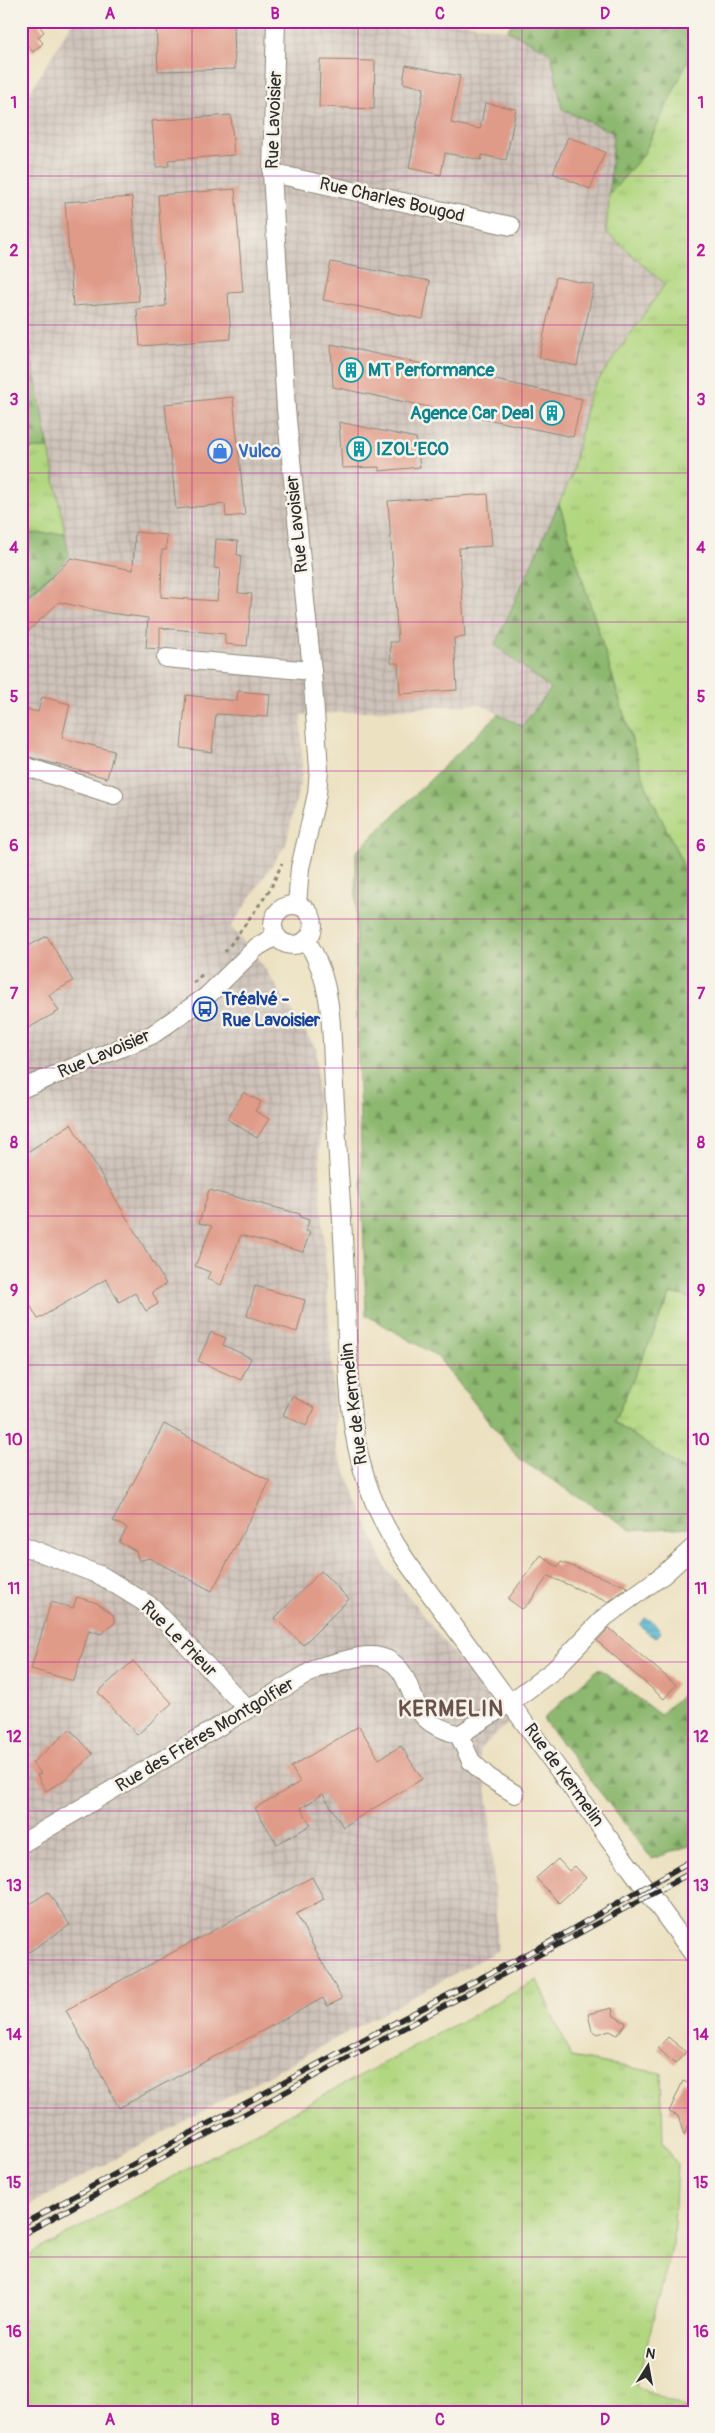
<svg xmlns="http://www.w3.org/2000/svg" width="715" height="2433" font-family="Pangolin,sans-serif">
<defs>
<pattern id="industrial-grid" width="8" height="8" patternUnits="userSpaceOnUse" patternTransform="scale(1.25)"><rect width="8" height="8" fill="#cec2b9"/><path d="M0 4h8M4 0v8" fill="none" stroke="#b1a79f"/></pattern>
<pattern id="grass-tufts" width="24" height="20" patternUnits="userSpaceOnUse" patternTransform="scale(1.25)"><rect width="24" height="20" fill="#b2d781"/><path d="M3 7l-1-3M5 7V3M7 7l1-3M15 17l-1-3M17 17v-4M19 17l1-3" fill="none" stroke="#99b970"/></pattern>
<pattern id="forest-firs" width="22" height="20" patternUnits="userSpaceOnUse" patternTransform="scale(1.25)"><rect width="22" height="20" fill="#8db86f"/><path d="M5 1l3.5 6h-7zM16 11l3.5 6h-7z" fill="#73965b"/></pattern>
<pattern id="water-rules" width="6" height="5" patternUnits="userSpaceOnUse" patternTransform="scale(1.25)"><rect width="6" height="5" fill="#50b5cf"/><path d="M0 2.5h6" fill="none" stroke="#4393a8"/></pattern>
</defs>
<rect width="100%" height="100%" fill="#f7f3e8"/>
<filter id="ink" filterUnits="userSpaceOnUse"><feTurbulence type="fractalNoise" baseFrequency=".02" numOctaves="2"/><feDisplacementMap in="SourceGraphic" scale="10" xChannelSelector="R" yChannelSelector="G"/><feConvolveMatrix kernelMatrix="1 2 1 2 8 2 1 2 1" color-interpolation-filters="sRGB"/></filter>
<filter id="wash" filterUnits="userSpaceOnUse"><feTurbulence type="fractalNoise" baseFrequency=".0096" numOctaves="4" result="noise"/><feDisplacementMap in="SourceGraphic" scale="20" xChannelSelector="R" yChannelSelector="G"/><feGaussianBlur stdDeviation="1.12" result="paint"/><feColorMatrix in="noise" values="0 0 0 0 0 0 0 0 0 0 0 0 0 0 0 0 0 1.4 0 .05"/><feComposite in="paint" operator="in"/></filter>
<g filter="url(#wash)">
<rect width="100%" height="100%" fill="#ece1c1"/>
<polygon fill="url(#industrial-grid)" points="73,21 448,21 507,30 551,53 562,109 614,133 606,232 665,284 590,392 571,477 495,644 551,689 522,726 480,704 301,715 302,774 286,844 231,927 262,964 316,1049 321,1193 337,1451 384,1565 508,1723 479,1750 489,1805 498,1950 21,2210 21,605 69,557 21,304 21,107"/>
<g fill="url(#grass-tufts)" stroke="#6e8156">
<polygon points="694,48 694,888 646,786 559,503 571,477 590,392 665,284 606,232 609,195 643,155"/>
<polygon points="49,448 65,533 21,534 21,449"/>
<polygon points="671,1293 694,1299 694,1476 614,1422"/>
<polygon points="537,1980 571,2057 661,2073 663,2143 677,2164 673,2244 636,2386 694,2412 21,2412 21,2259"/>
</g>
<g fill="url(#forest-firs)" stroke="#5c724d">
<polygon points="514,21 694,21 694,48 643,155 609,195 613,133 562,109 551,53 507,30"/>
<polygon points="21,304 49,448 21,449"/>
<polygon points="559,503 646,786 694,888 694,1299 671,1293 614,1422 694,1476 694,1527 632,1530 519,1459 437,1356 366,1315 356,990 356,852 498,714 522,726 551,689 495,645"/>
<polygon points="65,533 69,557 21,605 21,534"/>
<polygon points="599,1668 660,1715 694,1683 694,1844 652,1859 543,1719"/>
</g>
<polygon fill="url(#water-rules)" stroke="#3e707d" points="645,1618 652,1621 661,1632 656,1638 649,1634 639,1624"/>
<g id="blocks">
<g fill="#e09a88">
<polygon points="32,21 36,21 44,32 38,37 43,43 33,52 27,45 21,49 21,30"/>
<polygon points="156,21 234,21 235,69 158,71"/>
<polygon points="320,60 375,61 374,109 319,107"/>
<polygon points="406,65 460,76 451,123 480,129 485,103 516,109 506,160 482,155 481,160 445,153 441,175 409,168 424,88 403,83"/>
<polygon points="231,115 234,155 168,160 169,166 156,167 152,121"/>
<polygon points="568,137 605,152 590,189 553,173"/>
<polygon points="235,189 243,292 228,293 231,339 140,346 137,309 166,306 158,195"/>
<polygon points="132,197 139,301 73,306 65,202"/>
<polygon points="331,262 430,281 423,319 323,300"/>
<polygon points="556,277 594,285 577,366 539,358"/>
<polygon points="331,344 582,399 573,437 333,387"/>
<polygon points="233,397 245,515 226,517 225,504 176,509 165,404"/>
<polygon points="339,422 416,438 420,467 379,471 379,467 342,468"/>
<polygon points="488,494 492,546 459,548 465,637 454,638 457,690 400,694 398,663 391,663 390,642 398,642 388,501"/>
<polygon points="135,532 167,535 166,550 162,550 161,597 217,601 220,569 214,568 216,539 238,541 237,555 241,555 238,593 252,594 247,646 225,644 225,634 160,628 160,649 146,648 148,618 109,613 59,602 21,638 21,609 71,558 133,570"/>
<polygon points="238,691 270,694 268,717 216,714 212,752 181,748 186,695 237,701"/>
<polygon points="42,697 70,704 62,738 114,751 107,778 21,755 21,708 38,712"/>
<polygon points="47,936 73,981 49,995 59,1011 21,1032 21,950"/>
<polygon points="244,1092 261,1102 255,1111 269,1119 257,1138 227,1119"/>
<polygon points="71,1124 166,1284 152,1292 158,1304 146,1311 135,1293 119,1302 106,1279 38,1319 28,1302 21,1306 21,1156"/>
<polygon points="209,1190 300,1214 300,1217 309,1220 306,1231 310,1232 303,1252 241,1235 221,1285 207,1279 210,1272 195,1266 212,1226 199,1223"/>
<polygon points="255,1286 305,1300 297,1332 247,1316"/>
<polygon points="211,1332 226,1338 223,1345 251,1358 241,1380 198,1361"/>
<polygon points="292,1396 315,1408 306,1426 283,1415"/>
<polygon points="164,1424 270,1481 212,1591 149,1558 139,1561 136,1551 119,1542 127,1528 113,1521"/>
<polygon points="541,1555 557,1567 561,1562 628,1587 608,1602 548,1576 530,1602 522,1609 508,1599"/>
<polygon points="321,1571 349,1599 303,1645 275,1618"/>
<polygon points="77,1597 97,1603 113,1615 115,1623 101,1634 89,1630 74,1681 31,1669 51,1602 73,1608"/>
<polygon points="609,1628 676,1685 664,1699 597,1641"/>
<polygon points="133,1661 172,1703 137,1735 98,1692"/>
<polygon points="359,1726 379,1759 401,1746 422,1779 343,1827 323,1794 301,1808 311,1825 277,1844 255,1808 300,1782 291,1767"/>
<polygon points="70,1729 93,1754 64,1780 46,1791 37,1775 41,1773 32,1763"/>
<polygon points="558,1859 569,1871 575,1866 586,1878 559,1903 536,1878"/>
<polygon points="312,1877 324,1899 296,1914 342,1999 327,2006 323,1998 119,2108 66,2010"/>
<polygon points="48,1892 70,1925 21,1957 21,1910"/>
<polygon points="612,2008 614,2016 626,2023 617,2035 610,2031 597,2034 592,2031 588,2014"/>
<polygon points="668,2037 686,2052 675,2064 658,2048"/>
<polygon points="683,2081 694,2086 694,2114 684,2135 678,2116 669,2112"/>
</g>
</g>
</g>
<g filter="url(#ink)">
<use href="#blocks" fill-opacity="0" stroke="#8c8676" stroke-width="1"/>
<g fill="none" stroke-linecap="round" stroke-linejoin="round">
<g stroke="#8c8676" stroke-width="20">
<g id="minor">
<polyline points="276,21 272,173 286,409 312,671 319,769 317,794 300,868 297,905"/>
<polyline points="272,173 511,226"/>
<polyline points="166,658 312,671"/>
<polyline points="21,765 114,795"/>
<circle cx="293" cy="925" r="20"/>
<path d="M306,940C335,983 331,1037 334,1086C337,1149 342,1212 345,1275C350,1386 341,1466 407,1562L694,1955"/>
<polyline points="21,1089 152,1035 207,996 257,947 276,936"/>
<polyline points="21,1545 102,1576 152,1607 246,1708"/>
<polyline points="459,1735 471,1761 488,1777 515,1794"/>
<path d="M21,1844L319,1667C337,1663 361,1653 380,1657C407,1663 408,1692 420,1711C428,1725 445,1730 459,1735L511,1702L554,1670L605,1617L663,1575L694,1547"/>
</g>
</g>
<g stroke="#8c8676" stroke-width="3" stroke-dasharray="4 4" stroke-linecap="butt">
<polyline points="225,952 270,890 282,863"/>
<polyline points="193,983 203,974"/>
</g>
<use href="#minor" stroke="#fff" stroke-width="18"/>
<g stroke="#2b2b2b" stroke-width="5.5">
<g id="rail">
<polyline points="21,2225 379,2031 550,1942 694,1859"/>
<polyline points="21,2235 694,1871"/>
</g>
</g>
<use href="#rail" stroke="#f7f3e8" stroke-width="4" stroke-dasharray="11" stroke-linecap="butt"/>
</g>
</g>
<path fill="none" stroke="#b5179e" stroke-width="1" stroke-opacity="0.55" d="M192,21V2412M358,21V2412M522,21V2412M21,176H694M21,325H694M21,473H694M21,622H694M21,771H694M21,919H694M21,1068H694M21,1216H694M21,1365H694M21,1514H694M21,1662H694M21,1811H694M21,1960H694M21,2108H694M21,2257H694"/>
<defs>
<g id="building-ring" transform="scale(1.25)"><circle r="9.5" fill="#f7f3e8" stroke="#0f9aa8" stroke-width="1.5"/><path d="M-4-6H4V6H1V3H-1V6H-4ZM-2.5-4.3h1.7v1.8h-1.7ZM.8-4.3h1.7v1.8H.8ZM-2.5-1h1.7V.8h-1.7ZM.8-1h1.7V.8H.8Z" fill="#0f9aa8"/></g>
<g id="shop-ring" transform="scale(1.25)"><circle r="9.5" fill="#f7f3e8" stroke="#3f7fe0" stroke-width="1.5"/><path d="M-5-2.5h2.3a2.7 3.5 0 0 1 5.4 0H5L5.5 6h-11ZM-1.5-2.5h3a1.5 2.3 0 0 0-3 0Z" fill="#3f7fe0"/></g>
<g id="bus-ring" transform="scale(1.25)"><circle r="9.5" fill="#f7f3e8" stroke="#1a4fb4" stroke-width="1.5"/><path d="M-5-6H5V4H4V6H2V4H-2V6H-4V4H-5ZM-3.5-4V0h7V-4ZM-3.5 1.2v1.5H-2V1.2ZM2 1.2v1.5H3.5V1.2Z" fill="#1a4fb4"/></g>
</defs>
<g fill-rule="evenodd">
<use href="#building-ring" x="351" y="370"/>
<use href="#building-ring" x="552" y="413"/>
<use href="#building-ring" x="359" y="449"/>
<use href="#shop-ring" x="220" y="451"/>
<use href="#bus-ring" x="205" y="1009"/>
</g>
<g text-anchor="middle" dominant-baseline="central" stroke-width="5" stroke-linejoin="round" paint-order="stroke">
<g font-size="18" fill="#2b2b2b" stroke="#f7f3e8">
<text transform="translate(274 120) rotate(-88)">Rue Lavoisier</text>
<text transform="translate(392 200) rotate(13)">Rue Charles Bougod</text>
<text transform="translate(297 524) rotate(-96)">Rue Lavoisier</text>
<text transform="translate(104 1054) rotate(-23)">Rue Lavoisier</text>
<text transform="translate(354 1404) rotate(-97)">Rue de Kermelin</text>
<text transform="translate(179 1639) rotate(45)">Rue Le Prieur</text>
<text transform="translate(205 1735) rotate(-31)">Rue des Frères Montgolfier</text>
<text transform="translate(564 1775) rotate(54)">Rue de Kermelin</text>
</g>
<g font-size="18" font-weight="bold" fill="#0d838f" stroke="#f7f3e8" text-anchor="start">
<text x="368" y="370">MT Performance</text>
<text x="534" y="413" text-anchor="end">Agence Car Deal</text>
<text x="376" y="449">IZOL’ECO</text>
</g>
<g font-size="18" font-weight="bold" fill="#366cbe" stroke="#f7f3e8" text-anchor="start">
<text x="238" y="451">Vulco</text>
</g>
<g font-size="18" font-weight="bold" fill="#164399" stroke="#f7f3e8" text-anchor="start">
<text x="222" y="999">Tréalvé -<tspan x="222" dy="21">Rue Lavoisier</tspan></text>
</g>
<g font-size="22" font-weight="bold" letter-spacing="1" fill="#6a524c" stroke="#f7f3e8">
<text x="451" y="1709">KERMELIN</text>
</g>
</g>
<rect width="715" height="2433" fill="none" stroke="#f7f3e8" stroke-width="55"/>
<g transform="translate(648 2366) rotate(11)" stroke="#f7f3e8" stroke-width="4" paint-order="stroke">
<path d="M0-4L9 19L0 12L-9 19Z" fill="#2b2b2b"/>
<text y="-8" font-size="14" font-weight="bold" text-anchor="middle" fill="#2b2b2b">N</text>
</g>
<rect x="28" y="28" width="660" height="2378" fill="none" stroke="#b5179e" stroke-width="2"/>
<g font-size="16" text-anchor="middle" font-weight="bold" fill="#b5179e">
<text x="110" y="19">A</text>
<text x="275" y="19">B</text>
<text x="440" y="19">C</text>
<text x="605" y="19">D</text>
<text x="14" y="108">1</text>
<text x="701" y="108">1</text>
<text x="14" y="256">2</text>
<text x="701" y="256">2</text>
<text x="14" y="405">3</text>
<text x="701" y="405">3</text>
<text x="14" y="553">4</text>
<text x="701" y="553">4</text>
<text x="14" y="702">5</text>
<text x="701" y="702">5</text>
<text x="14" y="851">6</text>
<text x="701" y="851">6</text>
<text x="14" y="999">7</text>
<text x="701" y="999">7</text>
<text x="14" y="1148">8</text>
<text x="701" y="1148">8</text>
<text x="14" y="1296">9</text>
<text x="701" y="1296">9</text>
<text x="14" y="1445">10</text>
<text x="701" y="1445">10</text>
<text x="14" y="1594">11</text>
<text x="701" y="1594">11</text>
<text x="14" y="1742">12</text>
<text x="701" y="1742">12</text>
<text x="14" y="1891">13</text>
<text x="701" y="1891">13</text>
<text x="14" y="2040">14</text>
<text x="701" y="2040">14</text>
<text x="14" y="2188">15</text>
<text x="701" y="2188">15</text>
<text x="14" y="2337">16</text>
<text x="701" y="2337">16</text>
<text x="110" y="2425">A</text>
<text x="275" y="2425">B</text>
<text x="440" y="2425">C</text>
<text x="605" y="2425">D</text>
</g>
</svg>
